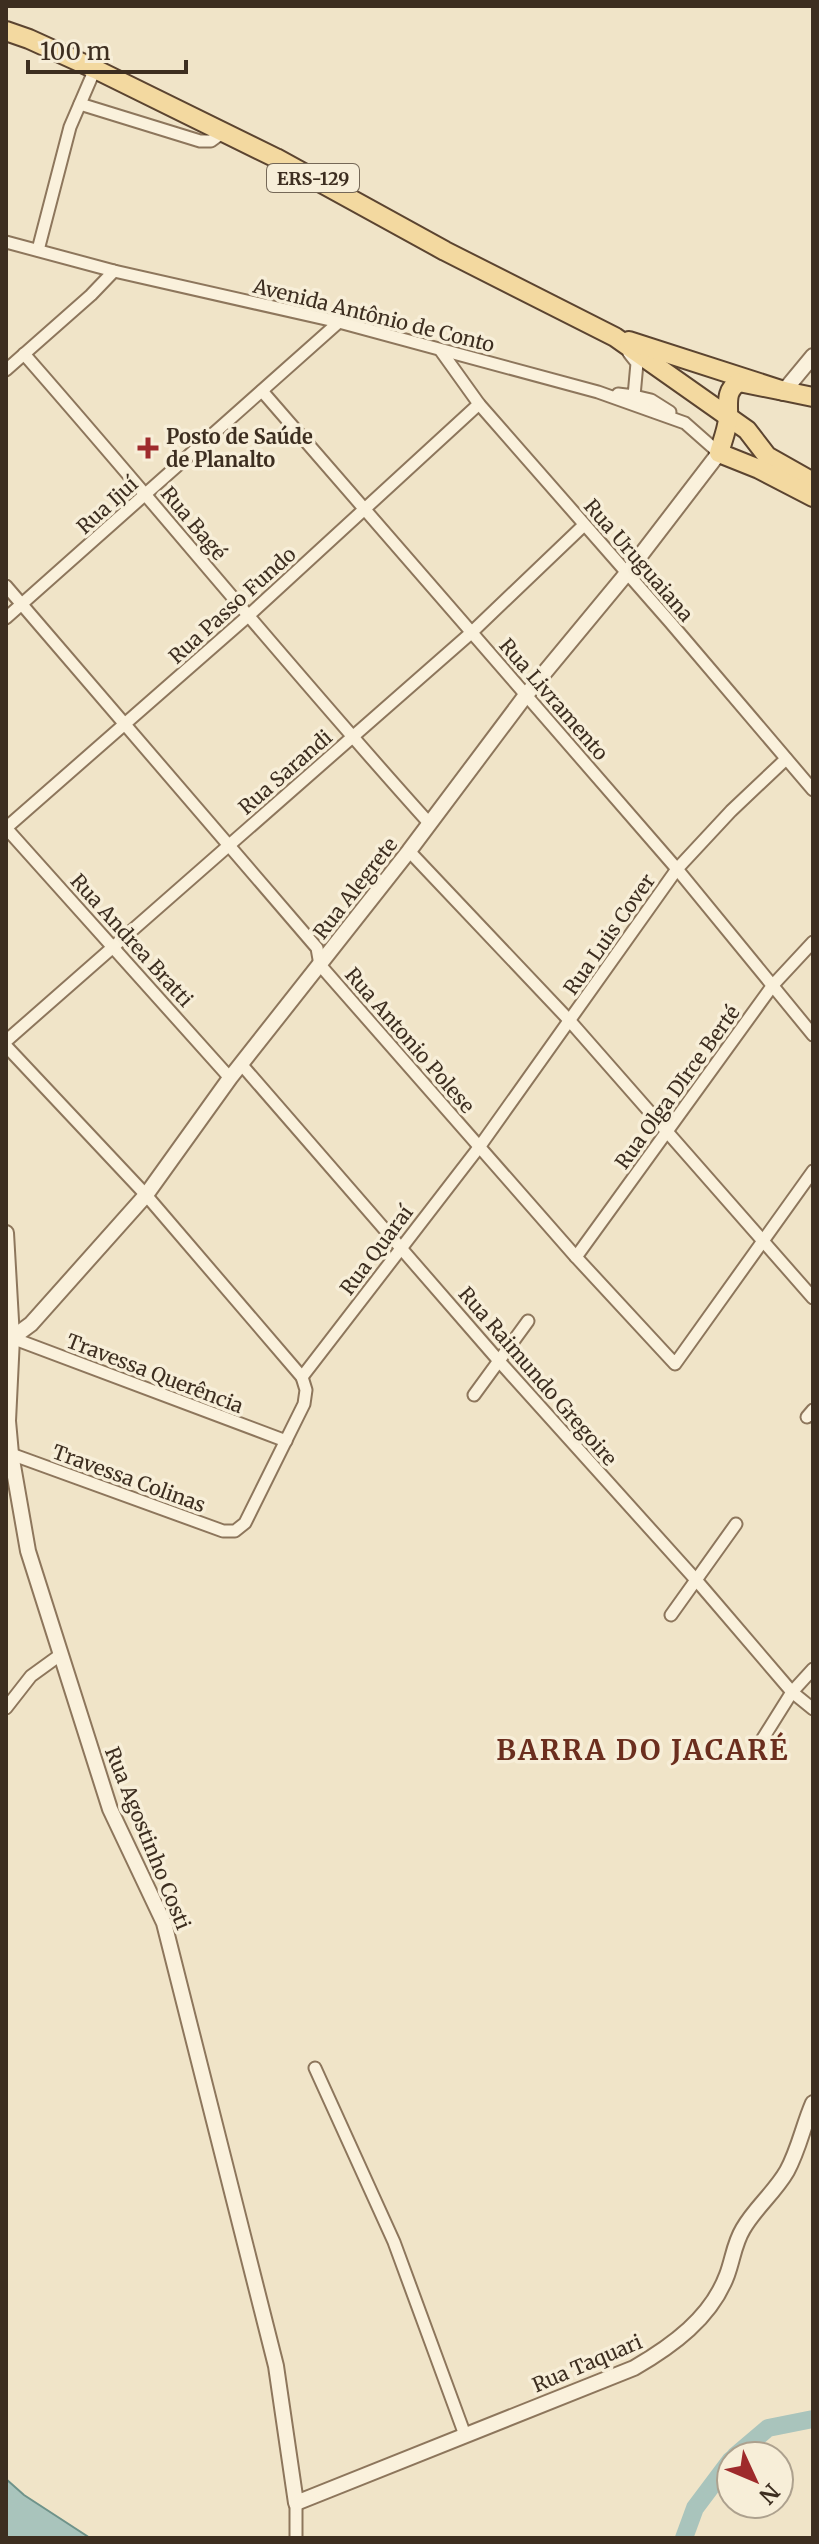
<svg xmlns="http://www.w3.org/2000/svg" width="819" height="2544" font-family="Merriweather,serif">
<rect width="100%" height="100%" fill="#f0e4c8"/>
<polygon fill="#a9c4bc" stroke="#6f938a" stroke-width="2" points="6,2479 24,2495 90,2538 6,2538"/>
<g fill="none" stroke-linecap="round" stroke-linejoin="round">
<g stroke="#a9c4bc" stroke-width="18">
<polyline points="735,2456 768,2428 813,2419"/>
<polyline points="684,2538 695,2508 731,2460"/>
</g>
<g stroke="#8d765c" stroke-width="15">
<g id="minor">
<polyline points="80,104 200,141 211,141 222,133"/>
<polyline points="6,242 114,271 339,322 598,392 685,423 719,453"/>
<polyline points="38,250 70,127 95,69"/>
<polyline points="441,351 479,404 670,622 813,790"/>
<path d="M24,354C160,509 291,670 429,823"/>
<polyline points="6,370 91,295 114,271"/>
<polyline points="262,391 677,869 813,1035"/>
<polyline points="618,394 634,396 637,363 629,353"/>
<polyline points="634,396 651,400 670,412"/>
<polyline points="6,586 317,948 320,965 576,1257 675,1364 813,1171"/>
<polyline points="6,618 339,322"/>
<polyline points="6,828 248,616 479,404"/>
<polyline points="6,828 230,1078"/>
<polyline points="409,851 569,1020 813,1298"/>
<polyline points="6,1041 471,633 584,525"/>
<polyline points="6,1046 146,1195 302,1377 306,1390 304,1404 245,1523 235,1531 223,1531 11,1454"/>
<polyline points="241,1064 499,1361 697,1581 792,1692 813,1709"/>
<polyline points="576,1257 773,985 813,942"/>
<polyline points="12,1338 286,1441"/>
<polyline points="302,1377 480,1146 677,869 731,811 786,759"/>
<polyline points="474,1395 528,1321"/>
<polyline points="807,1417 813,1410"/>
<polyline points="671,1615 736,1524"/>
<polyline points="6,1708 31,1676 60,1655"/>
<polyline points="755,1751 792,1692 813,1669"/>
<polyline points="315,2068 394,2242 465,2435"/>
<polyline points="296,2538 296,2503"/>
</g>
</g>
<g stroke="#8d765c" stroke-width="18">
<g id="tertiary">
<polyline points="784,391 813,356"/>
<path d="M6,1233L12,1338L8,1421L11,1454L28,1551L110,1809L164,1923L276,2366L296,2503L634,2368C672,2346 711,2318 727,2275C733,2259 734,2244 743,2229C755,2208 775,2192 787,2171C799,2149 803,2126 813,2103"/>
<polyline points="12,1338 31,1324 146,1195 230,1078 409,851 526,695 627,573 719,453"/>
</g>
</g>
<g stroke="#5b4430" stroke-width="22">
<g id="primary">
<polyline points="6,31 29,39 95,69 276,158 445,251 615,337 747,430 767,456 813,482"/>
<polyline points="629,341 784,391 813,397"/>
<path d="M784,391L739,382C724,391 729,405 728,419C727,430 722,442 719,453L759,469L813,497"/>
</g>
</g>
<use href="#minor" stroke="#faf1dc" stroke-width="11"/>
<use href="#tertiary" stroke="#faf1dc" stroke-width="14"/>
<use href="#primary" stroke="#f3d9a0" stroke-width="18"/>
</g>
<path fill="#9e2a2b" stroke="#f7eed8" stroke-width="3" d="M144 436h8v8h8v8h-8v8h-8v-8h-8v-8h8z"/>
<g text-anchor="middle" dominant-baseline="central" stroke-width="7" stroke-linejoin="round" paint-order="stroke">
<rect fill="#f7eed8" stroke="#756857" stroke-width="2" x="267" y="164" width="92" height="28" rx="6"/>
<g font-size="18" font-weight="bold" fill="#3d2e20">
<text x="313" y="178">ERS-129</text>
</g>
<g font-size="20" fill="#3d2e20" stroke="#f7eed8">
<text transform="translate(374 315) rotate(14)">Avenida Antônio de Conto</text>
<text transform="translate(107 505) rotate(-42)">Rua Ijuí</text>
<text transform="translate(194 523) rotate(50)">Rua Bagé</text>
<text transform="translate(639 560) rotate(49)">Rua Uruguaiana</text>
<text transform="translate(232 605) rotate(-42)">Rua Passo Fundo</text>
<text transform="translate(554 699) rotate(49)">Rua Livramento</text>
<text transform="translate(285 772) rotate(-41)">Rua Sarandi</text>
<text transform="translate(355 888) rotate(-52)">Rua Alegrete</text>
<text transform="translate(609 934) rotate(-55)">Rua Luis Cover</text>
<text transform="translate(132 940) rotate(48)">Rua Andrea Bratti</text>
<text transform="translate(410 1040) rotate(49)">Rua Antonio Polese</text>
<text transform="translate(677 1087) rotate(-54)">Rua Olga DIrce Berté</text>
<text transform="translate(376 1250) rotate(-53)">Rua Quaraí</text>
<text transform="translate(155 1373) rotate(21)">Travessa Querência</text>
<text transform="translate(538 1376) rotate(49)">Rua Raimundo Gregoire</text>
<text transform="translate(129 1478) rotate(20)">Travessa Colinas</text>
<text transform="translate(148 1838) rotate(68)">Rua Agostinho Costi</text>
<text transform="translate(587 2363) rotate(-23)">Rua Taquari</text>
</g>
<g font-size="20" font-weight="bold" fill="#3d2e20" stroke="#f7eed8" text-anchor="start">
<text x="166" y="436">Posto de Saúde<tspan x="166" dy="23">de Planalto</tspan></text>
</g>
<g font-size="28" font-weight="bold" letter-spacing="2" fill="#6b2e1e" stroke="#f7eed8">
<text x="643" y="1750">BARRA DO JACARÉ</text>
</g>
</g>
<rect width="819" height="2544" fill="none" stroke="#3d2e20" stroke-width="16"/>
<g transform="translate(755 2480) rotate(134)"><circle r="38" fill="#f7eed8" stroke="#ada18e" stroke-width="2"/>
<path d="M0-6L14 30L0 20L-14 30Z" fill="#9e2a2b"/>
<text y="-12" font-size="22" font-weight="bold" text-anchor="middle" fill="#3d2e20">N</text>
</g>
<path d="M28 60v12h158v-12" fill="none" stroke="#3d2e20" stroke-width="4"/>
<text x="40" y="60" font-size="24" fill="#3d2e20" stroke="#f7eed8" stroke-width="6" paint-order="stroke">100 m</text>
</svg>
